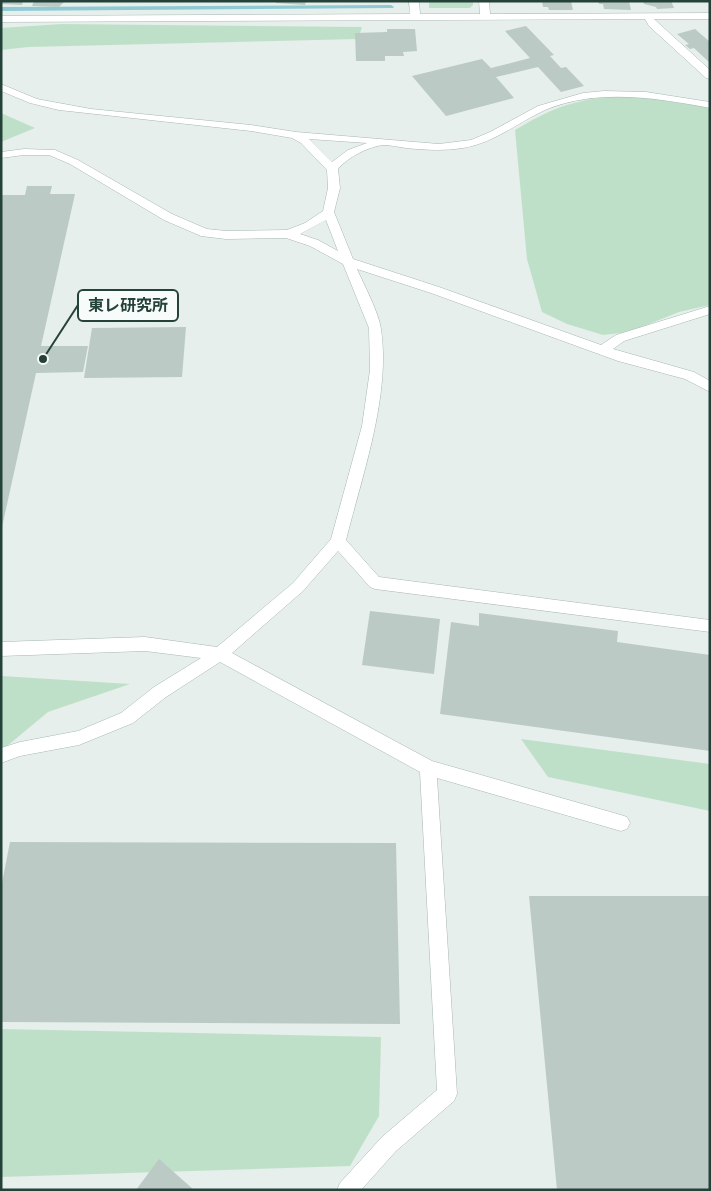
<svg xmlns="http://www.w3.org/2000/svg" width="711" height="1191" font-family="'Fira Sans Condensed','Noto Sans JP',sans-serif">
<rect width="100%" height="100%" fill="#e6efeb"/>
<g fill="#bfe0c8">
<polygon points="429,1 473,1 473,5 470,8 429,8"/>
<polygon points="62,24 362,27 358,39 28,47 1,50 1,28"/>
<path d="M608,97H642L710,108V305L679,312L629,332L603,335L567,324L542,312L527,259L515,130C549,110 569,101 608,97Z"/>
<polygon points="1,113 35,128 1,142"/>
<polygon points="1,676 130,684 48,712 1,751"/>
<polygon points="521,739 710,764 710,811 548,777"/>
<polygon points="1,1029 381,1037 379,1116 350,1166 1,1177"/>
</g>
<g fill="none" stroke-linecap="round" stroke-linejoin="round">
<polygon fill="#8ec9d4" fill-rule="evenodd" points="391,5 394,7 393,8 1,11 1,7"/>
</g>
<g fill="#bbcac4">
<polygon points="1,1 23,1 22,5 1,4"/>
<polygon points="34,1 65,1 59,7 32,6"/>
<polygon points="276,1 306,1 305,5 276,3"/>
<polygon points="542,1 571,1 573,10 549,10 548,7 543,7"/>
<polygon points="598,1 629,1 631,10 604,9 603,4 599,4"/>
<polygon points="643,1 671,1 674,8 657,9 656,7 644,4"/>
<polygon points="526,26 554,55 550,56 561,68 566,67 584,86 561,92 538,67 496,77 514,98 446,116 412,76 482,59 491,68 530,58 505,31"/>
<polygon points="387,29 415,29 417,51 403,52 404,56 385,56 385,61 356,61 355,33 387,32"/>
<polygon points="695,29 710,42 710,63 694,48 690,49 685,45 689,44 677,34"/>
<polygon points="27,186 52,186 50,194 75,194 41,346 88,346 83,372 36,373 2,527 1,195 25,195"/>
<polygon points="186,327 182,377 84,378 92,328"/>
<polygon points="370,611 440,619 434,674 362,665"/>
<polygon points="479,613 618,631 617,642 710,655 710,751 440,714 451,622 479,626"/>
<polygon points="10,842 396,843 400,1024 1,1022 1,888"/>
<polygon points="529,896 710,896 710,1190 557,1190"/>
<polygon points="159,1159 194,1190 136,1190"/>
</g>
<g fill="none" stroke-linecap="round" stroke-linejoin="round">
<g stroke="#a8b8b2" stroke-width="1">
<g id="minor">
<polygon points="409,1 419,1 420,14 480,14 479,1 489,1 490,14 710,13 710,19 654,19 710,70 710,79 706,78 649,26 645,19 1,22 1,16 410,14"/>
<path d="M1,84L37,99L91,109L251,125L296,132L439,144L471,140L490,132L538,106L583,93L604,91L646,92L710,102V108C656,98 598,88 545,110C517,123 494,143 463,148C444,151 425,150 406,148C399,147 390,145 383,145C368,147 348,157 338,169L340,188L334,212L353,259L439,287L601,345L616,335L710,306V314L624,341L613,349L694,372L710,381V392L685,379L618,361L431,293L357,269C364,285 379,313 381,329C391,395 362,476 346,540L379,577L710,620V632L375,589L370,587L338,551L303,591L232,653L432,761L621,815L627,817L630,823L627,829L621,831L437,778L457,1094L454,1101L396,1151L361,1190H337L340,1183L382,1137L437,1090L420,772L220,662L166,697L133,723L79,745L20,756L1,763V748L20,742L78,731L121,713L154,687L201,658L145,651L1,656V642L145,637L217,647L293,583L331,539L362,426L370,370L369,328L343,264L310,246L286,238L226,239L201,236L164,220L70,164L49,155H24L1,158V152L24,149L55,150L78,160L172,214L207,229L226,231L287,230L305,223L323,211L328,188L327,170L301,143L292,138L251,131L59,110L30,103L1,91ZM309,139L367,143L348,150L332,162ZM326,220L338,251L318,240L300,234Z"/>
</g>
</g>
<use href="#minor" fill="#fff" fill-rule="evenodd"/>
</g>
<path fill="none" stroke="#24423a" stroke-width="2" d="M43 359L78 305"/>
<circle fill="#24423a" stroke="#f7fbf9" stroke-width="2" cx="43" cy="359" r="5"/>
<rect fill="#f7fbf9" stroke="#24423a" stroke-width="2" x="78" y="290" width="100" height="31" rx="5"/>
<g font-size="16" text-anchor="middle" font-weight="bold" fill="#24423a">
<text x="128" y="311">東レ研究所</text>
</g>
<rect width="711" height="1191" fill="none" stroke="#24423a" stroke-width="5"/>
</svg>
